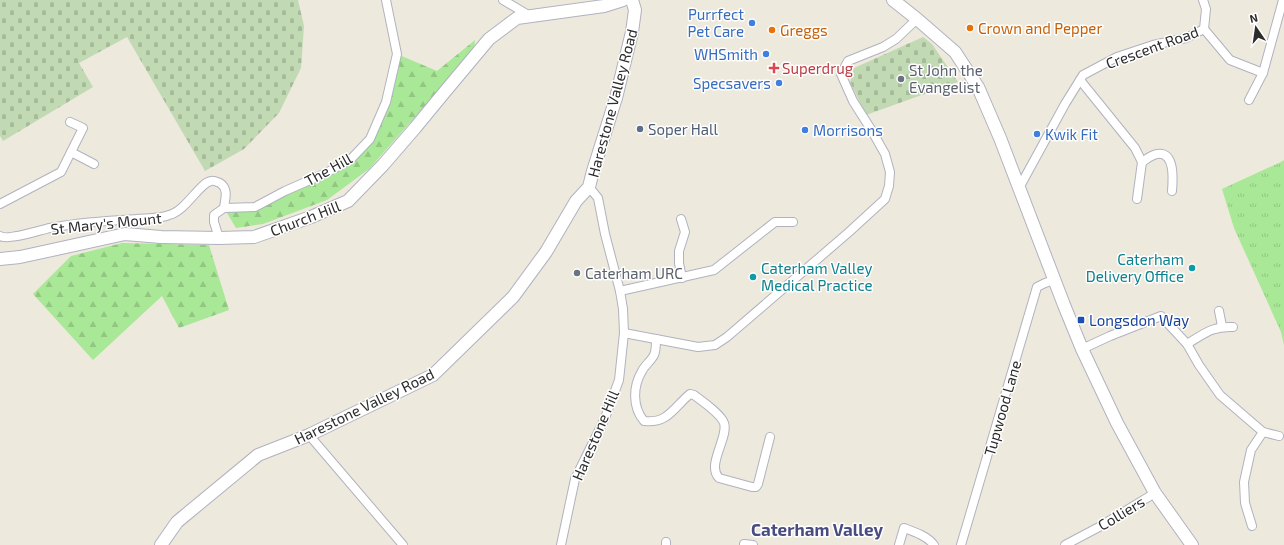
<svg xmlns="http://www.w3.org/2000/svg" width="1284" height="545" font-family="'Exo 2',sans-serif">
<defs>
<pattern id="grass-tufts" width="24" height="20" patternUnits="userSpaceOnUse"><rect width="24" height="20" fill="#a8e896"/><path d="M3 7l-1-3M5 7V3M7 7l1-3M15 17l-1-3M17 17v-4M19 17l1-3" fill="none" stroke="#91c781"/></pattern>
<pattern id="forest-firs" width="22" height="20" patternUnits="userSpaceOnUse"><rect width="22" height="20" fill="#a8e896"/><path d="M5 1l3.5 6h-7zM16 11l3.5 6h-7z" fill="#91c781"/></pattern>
<pattern id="cemetery-stones" width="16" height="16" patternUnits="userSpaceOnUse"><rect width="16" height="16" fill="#c1dab3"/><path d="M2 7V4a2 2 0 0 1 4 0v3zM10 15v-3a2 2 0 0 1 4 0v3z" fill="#a6bb9a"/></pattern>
</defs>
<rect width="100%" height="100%" fill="#eee9dd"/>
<polygon fill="url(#grass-tufts)" points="1284,160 1284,345 1281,332 1234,228 1222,189 1281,162"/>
<g fill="url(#forest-firs)">
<polygon points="475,40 474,50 369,169 327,200 263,224 236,228 224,208 255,207 351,159 370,139 397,54 437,71"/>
<polygon points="122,243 209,245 229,310 179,328 162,296 93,360 33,294 71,256"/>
</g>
<g fill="url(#cemetery-stones)">
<polygon points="0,0 298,0 304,26 301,68 279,113 244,149 205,171 127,37 79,63 93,87 3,141 0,136"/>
<polygon points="923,37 932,44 958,82 866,115 850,82 854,68"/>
</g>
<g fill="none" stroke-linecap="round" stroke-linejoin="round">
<g stroke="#b1b2c0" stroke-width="10">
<g id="street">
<polyline points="503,0 530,16"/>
<polyline points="1204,29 1230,60 1263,73"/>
<polyline points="1080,80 1135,148 1142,162 1137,199"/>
<polyline points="1249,100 1263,73 1283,0"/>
<polyline points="71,152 94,164"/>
<path d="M1142,162C1147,159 1151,155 1157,154C1175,151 1173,179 1172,191"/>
<polyline points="1019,188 1065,104 1083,75 1117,57 1153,45 1186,38 1204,29 1206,9 1203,0"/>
<polyline points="0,204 61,172 83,128 70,122"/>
<polyline points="681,219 685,232 679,251 679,263 682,278"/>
<path d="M0,236C8,241 40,230 50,228C78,222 107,221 136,219C146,218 159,219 169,215C187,210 199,183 211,181C214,180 217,182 220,183C229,189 225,199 224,208"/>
<polyline points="219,238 214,222 214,215 224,208 255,207 285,191 326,173 351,159 370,139 386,102 397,54 386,0"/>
<polyline points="620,291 714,270 775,222 793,222"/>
<polyline points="1219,311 1222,326"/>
<polyline points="624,333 698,347 715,345 727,337 849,232 885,199 889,186 890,172 885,154 872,131 853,101 841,74 848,61 883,47 896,39 917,19"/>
<path d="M656,339C656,344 656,351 654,355C651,361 645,365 642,371C633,386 632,407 644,421C668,424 674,407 690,394L694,395C702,401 721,414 724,423C729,437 706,465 719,478L752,487H756L758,484L770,437"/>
<path d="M1187,344C1204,334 1212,326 1233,327"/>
<polyline points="1082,349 1110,336 1161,316 1187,344 1199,365 1220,395 1263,432 1279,436"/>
<polyline points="309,435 403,545"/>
<polyline points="1252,526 1245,503 1244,482 1251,450 1263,432"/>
<polyline points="744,544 753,545"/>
<polyline points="561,545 575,479 605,418 619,380 624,333 623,309 620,291 605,234 598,198 589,187"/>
<polyline points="666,545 666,542"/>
<path d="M899,545L904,528C915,532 927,536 934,545"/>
<polyline points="961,545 1037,287 1045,283 1054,280"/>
<polyline points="1065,545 1099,527 1155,493"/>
</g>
</g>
<g stroke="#b1b2c0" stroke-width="14">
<g id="secondary">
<polyline points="893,0 917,19 955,52 978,87 1000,138 1064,305 1082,349 1117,423 1155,493 1192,545"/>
<polyline points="0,259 20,257 125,234 161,237 219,238 254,237 311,217 348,201 383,165 415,128 443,94 489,39 517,18 604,6 623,0"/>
<polyline points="161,545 177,522 183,517 258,455 309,435 433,375 513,297 546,252 576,201 589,187 593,171 616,98 632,32 635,10 632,0"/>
</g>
</g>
<use href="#street" stroke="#fff" stroke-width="8"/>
<use href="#secondary" stroke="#fff" stroke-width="12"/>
</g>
<g fill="#3f7fe0" stroke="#fff" stroke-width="1.5">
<circle cx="752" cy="23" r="4"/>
<circle cx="766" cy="54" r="4"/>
<circle cx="779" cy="83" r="4"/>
<circle cx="805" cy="130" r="4"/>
<circle cx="1037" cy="134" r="4"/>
</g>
<g fill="#e8710a" stroke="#fff" stroke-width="1.5">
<circle cx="970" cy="28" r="4"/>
<circle cx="772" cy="30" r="4"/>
</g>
<path fill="#e0444e" stroke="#fff" stroke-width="1.5" d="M772 62h4v4h4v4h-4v4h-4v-4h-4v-4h4z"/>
<g fill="#6b7280" stroke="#fff" stroke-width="1.5">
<circle cx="901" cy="79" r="4"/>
<circle cx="577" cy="273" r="4"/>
</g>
<circle fill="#5c6f8a" stroke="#fff" stroke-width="1.5" cx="640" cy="129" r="4"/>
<g fill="#0f9aa8" stroke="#fff" stroke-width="1.5">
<circle cx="1192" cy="268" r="4"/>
<circle cx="753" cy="277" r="4"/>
</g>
<rect fill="#1a4fb4" stroke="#fff" stroke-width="1.5" x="1077" y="316" width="8" height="8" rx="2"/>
<g text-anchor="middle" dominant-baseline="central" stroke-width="3" stroke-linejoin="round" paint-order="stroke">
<g font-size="15" fill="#366cbe" stroke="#fff" text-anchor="end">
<text x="744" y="14">Purrfect<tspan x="744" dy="17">Pet Care</tspan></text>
<text x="758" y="54">WHSmith</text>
<text x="771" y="83">Specsavers</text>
<text x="813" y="130" text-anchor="start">Morrisons</text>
<text x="1045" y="134" text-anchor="start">Kwik Fit</text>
</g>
<g font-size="15" fill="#c56008" stroke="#fff" text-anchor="start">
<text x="978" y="28">Crown and Pepper</text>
<text x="780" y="30">Greggs</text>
</g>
<g font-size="15" fill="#2c2c2c" stroke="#fff">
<text transform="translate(1152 47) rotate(-20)">Crescent Road</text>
<text transform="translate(612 103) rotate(-75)">Harestone Valley Road</text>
<text transform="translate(328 169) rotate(-29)">The Hill</text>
<text transform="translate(305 218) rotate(-21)">Church Hill</text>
<text transform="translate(106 223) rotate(-6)">St Mary's Mount</text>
<text transform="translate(364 406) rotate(-26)">Harestone Valley Road</text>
<text transform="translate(1002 408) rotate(-74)">Tupwood Lane</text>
<text transform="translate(595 435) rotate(-67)">Harestone Hill</text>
<text transform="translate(1121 513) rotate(-31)">Colliers</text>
</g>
<g font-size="15" fill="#be3a42" stroke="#fff" text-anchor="start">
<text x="782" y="68">Superdrug</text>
</g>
<g font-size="15" fill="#5b616d" stroke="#fff" text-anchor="start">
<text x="909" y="70">St John the<tspan x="909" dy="17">Evangelist</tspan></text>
<text x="585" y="273">Caterham URC</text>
</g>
<g font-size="15" fill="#4e5e75" stroke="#fff" text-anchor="start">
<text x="648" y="129">Soper Hall</text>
</g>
<g font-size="15" fill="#0d838f" stroke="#fff" text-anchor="end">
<text x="1184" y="259">Caterham<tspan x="1184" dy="17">Delivery Office</tspan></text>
<text x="761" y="268" text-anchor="start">Caterham Valley<tspan x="761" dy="17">Medical Practice</tspan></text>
</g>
<g font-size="15" fill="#164399" stroke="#fff" text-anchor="start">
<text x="1089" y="320">Longsdon Way</text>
</g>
<g font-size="17" font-weight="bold" fill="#494c80" stroke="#fff">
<text x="817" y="529">Caterham Valley</text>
</g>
</g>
<g transform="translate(1256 28) rotate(347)" stroke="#ffffff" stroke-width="3" paint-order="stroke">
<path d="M0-3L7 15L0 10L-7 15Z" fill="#2c2c2c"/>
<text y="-6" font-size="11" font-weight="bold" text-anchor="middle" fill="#2c2c2c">N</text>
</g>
</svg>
